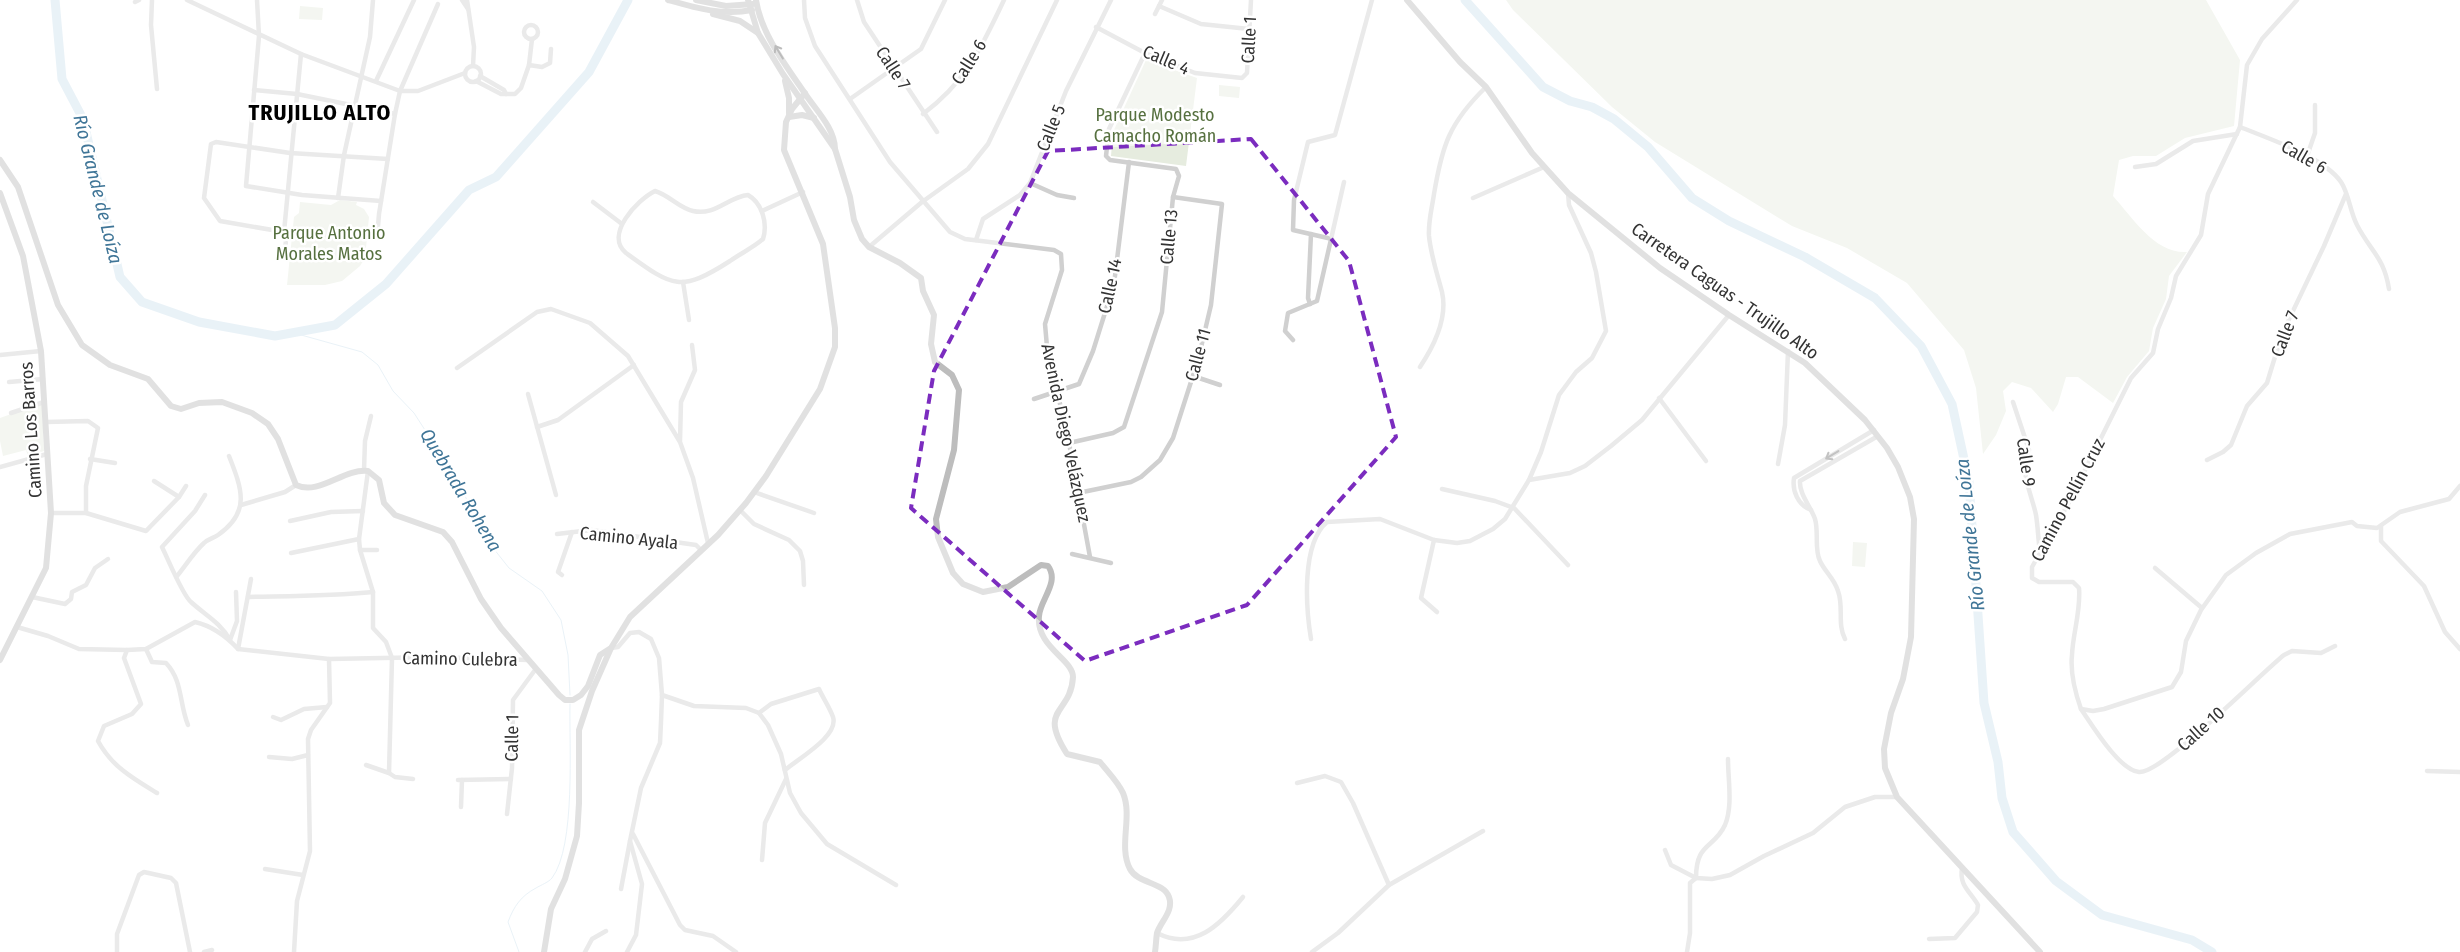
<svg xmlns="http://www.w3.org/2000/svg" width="2460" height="952" font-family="'Fira Sans Condensed',sans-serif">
<rect width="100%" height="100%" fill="#fff"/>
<g fill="#e6ecdf">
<path d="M1506,0H2206L2240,60L2234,126L2185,138L2156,156H2133L2119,160L2113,196C2133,218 2155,254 2187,252L2169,276L2166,299L2153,328L2149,351L2127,377L2113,403L2078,377H2066L2058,404L2053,412L2031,388L2012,382L2003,391L2006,411L1996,435L1983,454L1976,388L1964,350L1907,283L1847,248L1792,226L1655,142L1612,107L1513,10Z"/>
<polygon points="300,6 323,8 322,20 299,19"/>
<polygon points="1146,60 1197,78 1186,166 1111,156 1113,132"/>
<polygon points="1219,85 1240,87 1239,98 1219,96"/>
<polygon points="340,200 357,202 356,205 364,209 369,217 365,258 360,266 342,281 325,285 287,285 294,217 299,213 300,202 331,205"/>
<polygon points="42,403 44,451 28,456 26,450 3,456 0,441 0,418"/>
<polygon points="1853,542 1867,543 1865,567 1852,566"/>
</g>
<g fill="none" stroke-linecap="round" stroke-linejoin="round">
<g stroke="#cfe2ee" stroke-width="1">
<polyline points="294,333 362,352 378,365 393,391 414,413 434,444 462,489 482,534 509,568 542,591 561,620 568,655 570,695"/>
<path d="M519,952L508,922C514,906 521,896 536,888C541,885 549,882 552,878C576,846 569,745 570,704"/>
</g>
<g stroke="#cfe2ee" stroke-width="9">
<polyline points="55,0 62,79 83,119 120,277 142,302 199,322 275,336 335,325 386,284 469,190 496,177 589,72 628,0"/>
<polyline points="1465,0 1543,87 1570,101 1592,107 1614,119 1648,147 1692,198 1729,221 1805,257 1875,298 1921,346 1952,404 1969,482 1984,703 1998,762 2002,798 2013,832 2056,881 2102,915 2192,940 2212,952"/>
</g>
<g stroke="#d0d0d0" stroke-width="4.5">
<polyline points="152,0 151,25 157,89"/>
<polyline points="187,0 301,54 400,91 418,91 465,73"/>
<polyline points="257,0 259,36 246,186 302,195 381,201"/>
<polyline points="462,0 468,9"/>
<polyline points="467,0 474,47 473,66"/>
<polyline points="804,0 805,18 815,46 890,162 950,232 965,239 1054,250 1061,254 1062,270 1045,324 1047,347 1069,443 1090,557"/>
<polyline points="857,0 864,22 937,132"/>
<path d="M2297,0L2262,39L2247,65L2240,127L2208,194L2201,235L2176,276L2171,298L2158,329L2153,353L2131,378L2067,506L2032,567V578L2039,582H2073L2079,588C2081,611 2073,632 2072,655C2070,673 2075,692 2081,709L2093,711L2104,709L2172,687L2181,672L2186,641L2201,610L2226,575L2256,553L2290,534L2352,522L2357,526L2377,528L2400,512L2449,499L2460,486"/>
<polyline points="135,2 139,0"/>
<polyline points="1159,6 1201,24 1249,29"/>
<polyline points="1155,14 1162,0"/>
<circle cx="531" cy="32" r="7"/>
<polyline points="1096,27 1145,53 1195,73 1242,78 1247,73 1251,0"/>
<polyline points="529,65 532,39"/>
<circle cx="473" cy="74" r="8"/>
<polyline points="480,76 504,90 506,94"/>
<polyline points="376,81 414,0"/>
<polyline points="476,81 501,94 515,94 521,88 529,65 542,67 550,63 551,49"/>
<polyline points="254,90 297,94 395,114"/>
<polyline points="850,99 921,49 945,0"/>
<path d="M923,114C967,81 981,48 1004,0"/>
<path d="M2240,127C2267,138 2324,157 2341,182C2349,194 2350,212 2357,225C2371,252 2384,257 2389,289"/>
<polyline points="2307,156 2315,133 2315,105"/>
<polyline points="2135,167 2156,164 2193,141 2237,134"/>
<polyline points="1030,183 1057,195 1074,198"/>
<path d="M655,191C669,195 679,208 693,211C715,216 728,197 748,195C762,203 768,223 763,239C753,248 741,253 730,261C680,293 673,287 626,253C604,235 637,200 655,191Z"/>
<polyline points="338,198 344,155 370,37 373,0"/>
<polyline points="1473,198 1544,167"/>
<polyline points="593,202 622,224"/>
<polyline points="762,211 803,192"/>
<polyline points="284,232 220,221 204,198 211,144 216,142 290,153 388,159"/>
<polyline points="377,238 379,214 395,114 400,91 438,4"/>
<polyline points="1332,239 1293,230 1294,200 1308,142 1335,135 1372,0"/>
<polyline points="976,240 983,219 1020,195 1030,183 1066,91 1111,0"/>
<polyline points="869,247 922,202 968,169 988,144 1057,0"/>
<polyline points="285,253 286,239 284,232 301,54"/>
<polyline points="683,282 689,320"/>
<polyline points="1310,304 1308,298 1311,234"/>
<polyline points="1293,340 1285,331 1288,313 1317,301 1344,182"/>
<polyline points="0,355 41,351"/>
<path d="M1420,367C1434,346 1448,318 1442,292C1437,273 1431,256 1429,236C1428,222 1432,208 1434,194C1442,146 1449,123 1486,87"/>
<polyline points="457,368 537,312 551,309 590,323 628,356 680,442 693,478 708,543"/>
<polyline points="1193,376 1220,385"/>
<polyline points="9,382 43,379"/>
<polyline points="528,394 556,495"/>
<polyline points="1659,398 1706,461"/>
<polyline points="1034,399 1079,384 1093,351 1114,284 1129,162"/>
<path d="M2013,402L2029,450C2017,466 2033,498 2036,515C2038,527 2038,539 2040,551"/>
<polyline points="11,413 44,402"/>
<polyline points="46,422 88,421 98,428 86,486 86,513"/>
<polyline points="537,427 558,420 634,365"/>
<polyline points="680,441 681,402 695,370 692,345"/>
<polyline points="1069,443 1113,433 1124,427 1162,312 1173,197 1179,176 1176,169 1110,160 1106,156 1109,129 1145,53"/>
<polyline points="90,459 115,463"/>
<polyline points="2207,460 2223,452 2231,445 2247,406 2267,383 2282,334 2324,246 2346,194"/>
<polyline points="1778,464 1785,425 1788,351"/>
<polyline points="0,467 47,454"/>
<polyline points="364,470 365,441 371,416"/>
<polyline points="368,471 359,539 360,550 373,592 373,628 386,642 392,658 389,773 395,777 413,779"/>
<polyline points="1529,480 1541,452 1559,395 1576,372 1592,358 1606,331 1596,272 1591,253 1569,205 1568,193"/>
<polyline points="154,481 179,497"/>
<polyline points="1442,489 1495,501 1514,508 1568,565"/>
<polyline points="754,492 814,513"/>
<polyline points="1078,493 1131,482 1141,477 1160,460 1173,438 1198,360 1211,305 1222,204 1173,197"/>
<path d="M205,495L195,511L162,547C168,559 183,596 191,602C205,615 220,622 230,640L237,621L236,592"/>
<polyline points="241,505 285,492 296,485"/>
<polyline points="740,510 754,524 789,540 800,551 803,561 804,585"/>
<path d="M1811,510C1798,505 1792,491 1794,478L1874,430"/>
<polyline points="51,513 86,513 146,531 179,497 186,486"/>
<polyline points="290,521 331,512 363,511"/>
<polyline points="2381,526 2381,541 2424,586 2445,632 2460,649"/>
<polyline points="557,534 591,530 696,545 700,549"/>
<polyline points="1434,540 1421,598 1437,612"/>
<polyline points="360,550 377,550"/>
<polyline points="291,553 359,539"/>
<polyline points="1072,554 1111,563"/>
<polyline points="2155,568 2202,608"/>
<polyline points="562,575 558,572 572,532"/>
<path d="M177,576C186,565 194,552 204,543C208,539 214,538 218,535C251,512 242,489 229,456"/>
<polyline points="32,597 65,604 71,599 72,592 86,585 95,568 108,559"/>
<path d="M248,597C290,596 331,596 373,592"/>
<path d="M17,627L48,636L79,649L127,650L146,649L195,622C212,626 227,637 238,649L329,659L436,657L527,660"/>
<path d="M1311,639C1306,609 1301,544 1327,522L1380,519L1434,540L1457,543L1470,541L1493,529L1505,519L1529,480L1570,473L1585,466L1611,446L1642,420L1729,315"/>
<path d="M1845,639C1837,624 1844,607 1838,591C1834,578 1825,572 1820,561C1814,549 1819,532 1815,519C1811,507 1799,494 1800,481L1878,436"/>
<polyline points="611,648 618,647 630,633 639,632 651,639 659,658 662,695 661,722 660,743 641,788 630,841 642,884 636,935 627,952"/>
<path d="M146,649L152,662L166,663C183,681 179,703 188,725"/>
<polyline points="238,649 251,579"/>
<path d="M127,650L124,658L141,704L132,714L104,726L98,741C112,767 134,779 157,793"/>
<polyline points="662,695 694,706 746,708 759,713 768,725 781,754 790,793 801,813 827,844 896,885"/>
<path d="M2081,709C2092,725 2119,770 2139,772C2162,774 2260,674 2284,655L2292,651L2321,653L2335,646"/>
<path d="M759,713L771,704L819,689C823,698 830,708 833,717C839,736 799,758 785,770"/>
<polyline points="273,717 281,720 304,709 327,707"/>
<polyline points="269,757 292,759 308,755"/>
<polyline points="366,765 389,773"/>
<polyline points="2427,771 2460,772"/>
<polyline points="458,780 511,779"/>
<polyline points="1297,783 1325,776 1341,782 1353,803 1389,885"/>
<polyline points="461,807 462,780"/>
<polyline points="507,814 512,768 513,700 535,670"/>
<polyline points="633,834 680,925 685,930 713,936 736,952"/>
<polyline points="1665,850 1671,865 1696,878 1712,879 1730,875 1764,856 1813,833 1845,807 1875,797 1897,797"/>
<polyline points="762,860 765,823 786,779"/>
<polyline points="265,869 303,875"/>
<path d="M1696,878C1696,842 1714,849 1725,825C1733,806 1728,780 1728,759"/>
<polyline points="621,889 630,841"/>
<path d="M1157,933C1194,952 1221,924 1243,897"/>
<path d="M1929,939L1955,938L1977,912L1978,905C1970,891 1959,886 1962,868"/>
<polyline points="117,952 117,934 139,875 144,872 171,878 176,883 190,952"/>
<polyline points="204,952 212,950"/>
<polyline points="294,952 297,901 310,851 308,739 311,730 330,703 329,659"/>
<polyline points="585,952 592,939 606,931"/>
<polyline points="1312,952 1338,933 1389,885 1483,831"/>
<polyline points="1687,952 1690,933 1690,883 1696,878"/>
</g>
<g stroke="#bdbdbd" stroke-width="6">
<path d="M668,0C696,8 723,16 752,10"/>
<polyline points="696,0 726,6 753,4"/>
<path d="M748,0L758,33L783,74L835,149L850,197L854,220L862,239L869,247L900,263L921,278L923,291L934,315L931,344L935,362L952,375L959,390L954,450L936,519L938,537L953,573L963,584L983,592L1008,587L1041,565L1048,566C1060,582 1040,600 1039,616C1036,647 1073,659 1073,677C1071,715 1037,707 1067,754L1100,762C1107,771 1118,782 1123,793C1133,817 1118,846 1130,869C1138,884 1164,882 1169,897C1174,911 1161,921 1157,933C1156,939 1156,946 1155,952"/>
<path d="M756,0C761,34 787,67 806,95C816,110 835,129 835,149"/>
<polyline points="1407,0 1460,62 1486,87 1532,153 1568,193 1660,268 1729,315 1805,363 1865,420 1887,448 1898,467 1910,497 1914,519 1911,637 1903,679 1891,713 1884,749 1885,768 1897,797 2040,952"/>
<polyline points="713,14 740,21 758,33"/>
<polyline points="785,81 789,98 789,113"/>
<polyline points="789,117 802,115 814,118"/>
<path d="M0,160L18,187L58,305L82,345L110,365L148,379L171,406L181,409L199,403L222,402L252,413L268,424L278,439L296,485C319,496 344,468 368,471L379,480L384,503L395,515L443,532L452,542L481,599L501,628L559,695L565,700H573L581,695L588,686L600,655L611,648L630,617L718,535L746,503L766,476L820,389L835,347V328L823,244L784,150L786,122L792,109L805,93"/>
<polyline points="0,193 23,256 41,351 51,513 46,568 0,660"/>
<polyline points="544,952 551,909 565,879 577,836 579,803 579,730 592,691 611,648"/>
</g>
</g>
<defs><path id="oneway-shaft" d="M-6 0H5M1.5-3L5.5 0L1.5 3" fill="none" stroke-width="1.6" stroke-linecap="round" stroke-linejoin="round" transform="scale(1.25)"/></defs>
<use stroke="#6a6a6a" href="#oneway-shaft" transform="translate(779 52) rotate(-121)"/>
<use stroke="#7a7a7a" href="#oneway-shaft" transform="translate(1832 455) rotate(149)"/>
<path d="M0 0H2460V952H0ZM1251,139L1349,261L1396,437L1247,605L1085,661L911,508L934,371L1048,151Z" fill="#fff" fill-opacity=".55" fill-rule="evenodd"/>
<path fill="none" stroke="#7b2cbf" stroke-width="4" stroke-dasharray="10 6" stroke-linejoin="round" d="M1251,139L1349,261L1396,437L1247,605L1085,661L911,508L934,371L1048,151Z"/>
<g text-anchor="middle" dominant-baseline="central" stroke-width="5" stroke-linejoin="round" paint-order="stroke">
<g font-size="18" fill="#333" stroke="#fff">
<text transform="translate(1249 40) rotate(-87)">Calle 1</text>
<text transform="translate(1166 60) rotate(23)">Calle 4</text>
<text transform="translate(969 62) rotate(-58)">Calle 6</text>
<text transform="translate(893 68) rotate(57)">Calle 7</text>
<text transform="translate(1051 128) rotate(-68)">Calle 5</text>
<text transform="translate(2304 157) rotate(30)">Calle 6</text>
<text transform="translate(1169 237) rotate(-85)">Calle 13</text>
<text transform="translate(1110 286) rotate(-78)">Calle 14</text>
<text transform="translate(1725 291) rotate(35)">Carretera Caguas - Trujillo Alto</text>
<text transform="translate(2285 334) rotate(-69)">Calle 7</text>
<text transform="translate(1198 355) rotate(-75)">Calle 11</text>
<text transform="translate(31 430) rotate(-94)">Camino Los Barros</text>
<text transform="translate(1066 433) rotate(78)">Avenida Diego Velázquez</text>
<text transform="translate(2026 462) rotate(82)">Calle 9</text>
<text transform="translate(2068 500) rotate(-62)">Camino Pellín Cruz</text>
<text transform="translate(629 538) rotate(6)">Camino Ayala</text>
<text transform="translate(460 659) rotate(1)">Camino Culebra</text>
<text transform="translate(2201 729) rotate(-42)">Calle 10</text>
<text transform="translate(512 738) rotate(-89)">Calle 1</text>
</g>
<g font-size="18" fill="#56703f" stroke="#fff">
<text x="1155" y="115">Parque Modesto<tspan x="1155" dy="21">Camacho Román</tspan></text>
<text x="329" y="233">Parque Antonio<tspan x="329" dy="21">Morales Matos</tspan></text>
</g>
<g font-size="19" font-style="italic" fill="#3f7597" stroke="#fff">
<text transform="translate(98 189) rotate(76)">Río Grande de Loíza</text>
<text transform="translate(461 490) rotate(59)">Quebrada Rohena</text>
<text transform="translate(1970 535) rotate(-96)">Río Grande de Loíza</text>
</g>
<g font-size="22" font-weight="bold" letter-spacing="1" fill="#000" stroke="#fff">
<text x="320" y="112">TRUJILLO ALTO</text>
</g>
</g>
</svg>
